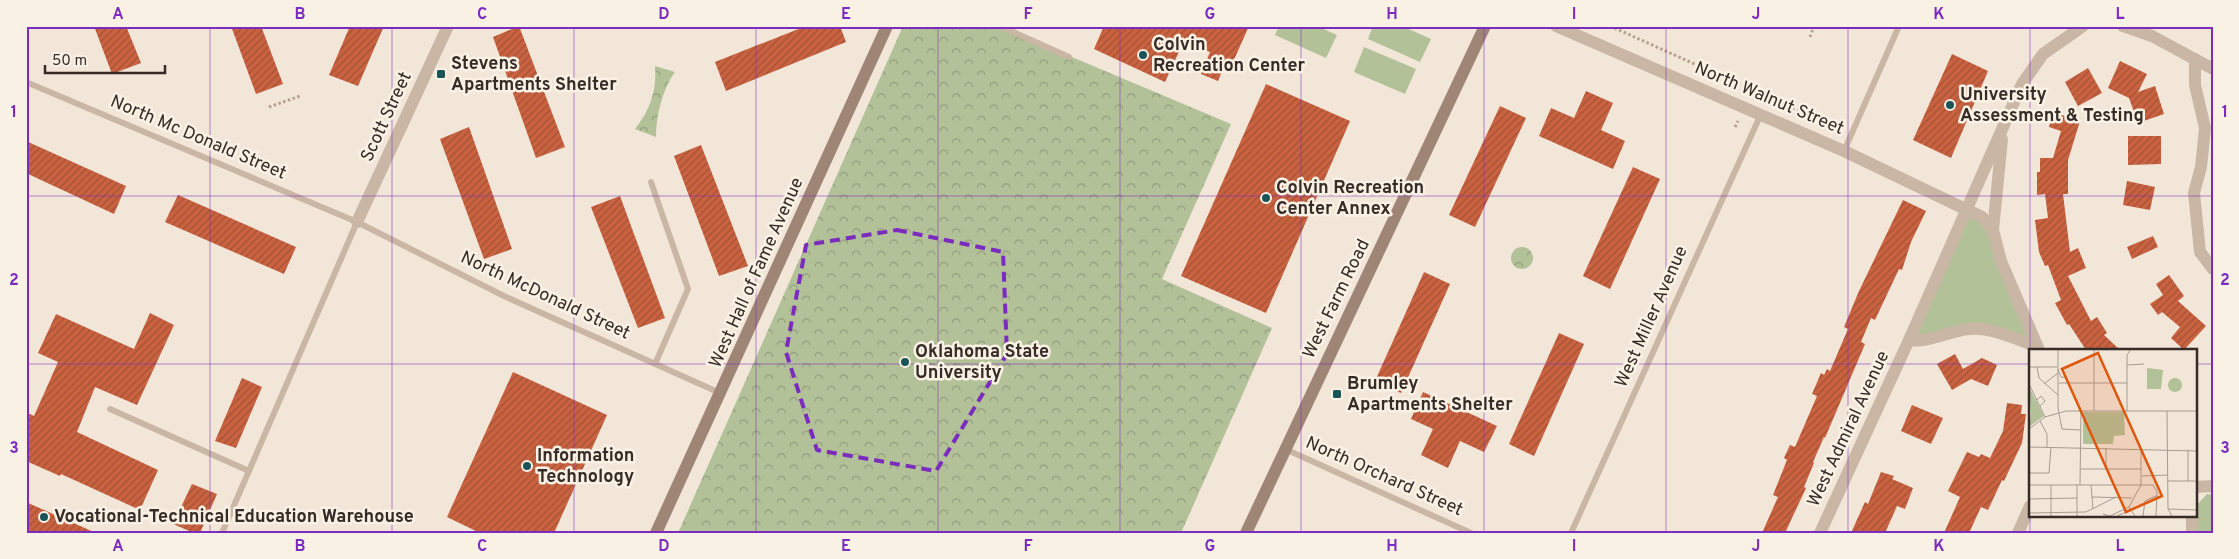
<svg xmlns="http://www.w3.org/2000/svg" width="2239" height="559" font-family="Overpass,sans-serif">
<defs>
<pattern id="park-crowns" width="20" height="18" patternUnits="userSpaceOnUse" patternTransform="scale(1.25)"><rect width="20" height="18" fill="#b3c199"/><path d="M2 6a3 3 0 1 1 6 0M12 15a3 3 0 1 1 6 0" fill="none" stroke="#929d7d"/></pattern>
<pattern id="building-hatch" width="6" height="6" patternUnits="userSpaceOnUse" patternTransform="scale(1.25)"><rect width="6" height="6" fill="#c96240"/><path d="M-1 1l2-2M0 6l6-6M5 7l2-2" fill="none" stroke="#a45135"/></pattern>
</defs>
<rect width="100%" height="100%" fill="#f2e6d9"/>
<g fill="#b3c199">
<polygon points="1279,26 1317,26 1337,35 1326,58 1275,35"/>
<polygon points="1373,26 1402,26 1431,39 1420,62 1368,39"/>
<polygon points="1364,47 1416,69 1405,94 1354,72"/>
<polygon points="1966,209 1982,217 2036,346 1970,329 1909,340"/>
<polygon points="2207,494 2213,495 2213,533 2197,533 2196,506"/>
</g>
<g fill="url(#park-crowns)">
<polygon points="903,26 998,26 1231,124 1162,279 1272,328 1181,533 678,533"/>
<path d="M655,66L675,72C662,90 656,116 656,137L635,129C650,110 657,91 655,66Z"/>
<circle cx="1522" cy="258" r="11"/>
</g>
<g fill="url(#building-hatch)">
<polygon points="94,26 126,26 141,63 112,74"/>
<polygon points="231,26 261,26 283,84 256,94"/>
<polygon points="350,26 384,26 358,86 329,75"/>
<polygon points="519,26 565,147 536,158 493,37"/>
<polygon points="806,26 840,26 846,42 726,91 715,62"/>
<polygon points="1104,26 1249,26 1233,62 1227,60 1218,81 1201,74 1210,52 1184,41 1165,82 1094,49"/>
<polygon points="1952,54 1988,71 1951,158 1913,140"/>
<polygon points="2120,61 2147,74 2138,92 2155,86 2164,114 2138,123 2129,98 2108,88"/>
<polygon points="2088,68 2102,93 2078,106 2065,82"/>
<polygon points="1266,84 1350,121 1266,313 1181,276"/>
<polygon points="1586,91 1613,103 1601,130 1625,141 1613,169 1539,136 1551,108 1574,118"/>
<polygon points="1500,106 1526,118 1475,227 1449,215"/>
<polygon points="2053,112 2080,121 2068,160 2068,194 2063,194 2070,252 2078,248 2086,268 2068,276 2091,321 2097,317 2107,333 2104,335 2120,350 2086,350 2069,324 2067,325 2055,303 2061,300 2048,265 2045,266 2039,252 2035,220 2048,218 2045,194 2037,195 2037,172 2040,172 2040,158 2053,158 2061,131 2049,127"/>
<polygon points="469,127 512,249 484,259 440,139"/>
<polygon points="2128,136 2161,136 2161,164 2128,165"/>
<polygon points="26,141 126,186 114,214 26,173"/>
<polygon points="701,145 748,266 719,276 674,156"/>
<polygon points="1633,167 1660,179 1610,289 1583,276"/>
<polygon points="2127,181 2155,187 2150,210 2123,205"/>
<polygon points="178,195 296,247 284,274 165,222"/>
<polygon points="620,196 665,318 638,328 591,207"/>
<polygon points="1903,200 1926,211 1911,242 1902,270 1899,269 1875,320 1871,318 1861,342 1865,344 1825,438 1824,437 1813,462 1814,463 1804,487 1806,488 1785,533 1762,533 1778,497 1773,495 1787,460 1784,458 1790,445 1795,447 1817,396 1812,394 1821,373 1824,375 1827,369 1830,371 1848,329 1844,327 1859,291"/>
<polygon points="2153,236 2158,247 2132,259 2127,247"/>
<polygon points="1424,272 1450,284 1401,393 1375,381"/>
<polygon points="2169,275 2184,296 2178,301 2206,326 2184,350 2171,338 2180,327 2162,312 2158,315 2150,304 2163,295 2156,284"/>
<polygon points="150,313 174,325 137,405 95,387 77,432 158,470 140,510 61,474 60,476 26,461 26,412 34,416 58,362 38,353 56,314 134,349"/>
<polygon points="1559,333 1584,344 1534,456 1509,444"/>
<polygon points="1955,354 1963,369 1982,358 1997,365 1988,386 1971,379 1952,390 1937,364"/>
<polygon points="513,372 607,415 554,533 480,533 447,517"/>
<polygon points="242,378 262,387 236,448 215,441"/>
<polygon points="1423,392 1497,426 1484,452 1460,441 1448,468 1421,455 1433,429 1411,419"/>
<polygon points="2007,403 2022,405 2021,414 2026,414 2022,443 2004,481 2002,480 1988,510 1981,507 1969,533 1944,533 1960,497 1948,491 1967,452 1979,457 1981,454 1990,458 2003,431"/>
<polygon points="1912,405 1943,418 1931,444 1901,431"/>
<polygon points="1881,472 1894,476 1892,479 1913,488 1905,509 1897,506 1885,533 1851,533 1865,502 1868,504"/>
<polygon points="192,484 217,494 200,533 194,533 173,524"/>
<polygon points="26,502 96,533 26,533"/>
</g>
<g fill="none" stroke-linecap="round" stroke-linejoin="round">
<g stroke="#b6a08f" stroke-width="3" stroke-dasharray="2.5 2.5" stroke-linecap="butt">
<polyline points="1610,26 1828,124"/>
<polyline points="1810,37 1814,26"/>
<polyline points="269,107 300,96"/>
<polyline points="1735,127 1738,121"/>
</g>
<g stroke="#cab6a5" stroke-width="6">
<polyline points="1000,26 1069,57"/>
<polyline points="26,82 357,222 506,297 720,393"/>
<polyline points="1844,151 1899,26"/>
<polyline points="651,182 688,289 655,364"/>
<polyline points="110,409 249,471"/>
<polyline points="1285,449 1471,533"/>
<polyline points="222,533 357,222"/>
<polyline points="1571,533 1761,114"/>
</g>
<g stroke="#cab6a5" stroke-width="12">
<polyline points="1556,26 1844,151 1982,217 1993,230 2001,261 2039,350"/>
<polyline points="2123,26 2152,36 2213,69"/>
<polyline points="2195,59 2195,85 2205,128 2201,167 2194,193 2200,252 2213,269"/>
<polyline points="357,222 448,26"/>
<polyline points="1993,230 2002,139"/>
<path d="M1909,340C1929,343 1949,331 1969,329C1992,327 2016,339 2036,346"/>
<polyline points="2195,487 2213,486"/>
<polyline points="2192,515 2192,533"/>
<polyline points="1820,533 1909,340 2022,84 2043,54 2083,26"/>
<polyline points="2018,533 2030,506"/>
</g>
<g stroke="#9e8576" stroke-width="12">
<polyline points="656,533 887,26"/>
<polyline points="1246,533 1485,26"/>
</g>
</g>
<path fill="none" stroke="#7b2cbf" stroke-width="4" stroke-dasharray="10 6" stroke-linejoin="round" d="M897,230L1003,252L1007,354L936,471L817,450L786,352L806,245Z"/>
<path fill="none" stroke="#7b2cbf" stroke-width="1" stroke-opacity="0.55" d="M210,26V533M392,26V533M574,26V533M756,26V533M938,26V533M1120,26V533M1301,26V533M1484,26V533M1666,26V533M1848,26V533M2030,26V533M26,196H2213M26,364H2030M2195,364H2213"/>
<g fill="#1b5458" stroke="#faf1e5" stroke-width="2">
<circle cx="1143" cy="55" r="5"/>
<rect x="436" y="69" width="10" height="10" rx="2.5"/>
<circle cx="1950" cy="105" r="5"/>
<circle cx="1266" cy="198" r="5"/>
<circle cx="905" cy="362" r="5"/>
<rect x="1332" y="389" width="10" height="10" rx="2.5"/>
<circle cx="527" cy="466" r="5"/>
<circle cx="44" cy="517" r="5"/>
</g>
<g text-anchor="middle" dominant-baseline="central" stroke-width="5" stroke-linejoin="round" paint-order="stroke">
<g font-size="18" font-weight="bold" fill="#362b26" stroke="#faf1e5" text-anchor="start">
<text x="1153" y="45">Colvin<tspan x="1153" dy="21">Recreation Center</tspan></text>
<text x="451" y="64">Stevens<tspan x="451" dy="21">Apartments Shelter</tspan></text>
<text x="1960" y="95">University<tspan x="1960" dy="21">Assessment &amp; Testing</tspan></text>
<text x="1276" y="188">Colvin Recreation<tspan x="1276" dy="21">Center Annex</tspan></text>
<text x="915" y="352">Oklahoma State<tspan x="915" dy="21">University</tspan></text>
<text x="1347" y="384">Brumley<tspan x="1347" dy="21">Apartments Shelter</tspan></text>
<text x="537" y="456">Information<tspan x="537" dy="21">Technology</tspan></text>
<text x="54" y="517">Vocational-Technical Education Warehouse</text>
</g>
<g font-size="18" fill="#362b26" stroke="#faf1e5">
<text transform="translate(1769 99) rotate(23)">North Walnut Street</text>
<text transform="translate(387 117) rotate(-65)">Scott Street</text>
<text transform="translate(198 138) rotate(23)">North Mc Donald Street</text>
<text transform="translate(757 273) rotate(-66)">West Hall of Fame Avenue</text>
<text transform="translate(545 296) rotate(25)">North McDonald Street</text>
<text transform="translate(1337 299) rotate(-64)">West Farm Road</text>
<text transform="translate(1652 317) rotate(-66)">West Miller Avenue</text>
<text transform="translate(1849 429) rotate(-65)">West Admiral Avenue</text>
<text transform="translate(1384 477) rotate(24)">North Orchard Street</text>
</g>
</g>
<g transform="translate(2029 349)">
<rect width="168" height="168" fill="#f2e6d9"/>
<path d="M118,19L134,21L132,40H118ZM139 36a7 7 0 1 1 14 0a7 7 0 1 1-14 0ZM0,38L15,67L0,78L2,64Z" fill="#b3c199"/>
<path d="M54,63H95L96,86L85,87L84,95H54Z" fill="#b3c199"/>
<path fill="none" stroke="#a79b91" stroke-width="1" d="M29,0V59L33,80L52,81M65,0V62M98,16L115,15M0,18H28M8,18L10,29L29,46M29,20L32,28L38,29V34M30,34H98M0,35L16,68M15,35L29,24M8,51L12,47L16,52L11,57M98,62V6L102,0M138,62L139,160L143,167M11,72L18,85V98M0,80L16,68L37,62H168M0,98L168,102M112,100V136M52,120H112M77,120V99M0,124H20L22,98M113,127L139,126M139,132H168M159,132V101M0,136H124L128,143L127,167M51,136L52,62M62,136L64,160M63,148L103,149M0,150L48,149M139,160L168,161M0,164L57,163L87,148M74,165L81,167L100,158M22,167V136M48,167V135M88,167L102,161M106,167L100,158L112,136M114,167L116,152L127,147"/>
<path fill="#df570d" fill-opacity="0.15" stroke="#df570d" stroke-width="2.5" d="M69,4L133,147L97,163L33,20Z"/>
<rect width="168" height="168" fill="none" stroke="#362b26" stroke-width="2.5"/>
</g>
<rect width="2239" height="559" fill="none" stroke="#faf1e5" stroke-width="55"/>
<path d="M45 65v8h120v-8" fill="none" stroke="#362b26" stroke-width="2.5"/>
<text x="52" y="65" font-size="15" fill="#362b26" stroke="#faf1e5" stroke-width="4" paint-order="stroke">50 m</text>
<rect x="28" y="28" width="2184" height="504" fill="none" stroke="#7b2cbf" stroke-width="2"/>
<g font-size="16" text-anchor="middle" font-weight="bold" fill="#7b2cbf">
<text x="118" y="19">A</text>
<text x="300" y="19">B</text>
<text x="482" y="19">C</text>
<text x="664" y="19">D</text>
<text x="846" y="19">E</text>
<text x="1028" y="19">F</text>
<text x="1210" y="19">G</text>
<text x="1392" y="19">H</text>
<text x="1574" y="19">I</text>
<text x="1756" y="19">J</text>
<text x="1939" y="19">K</text>
<text x="2120" y="19">L</text>
<text x="14" y="117">1</text>
<text x="2225" y="117">1</text>
<text x="14" y="285">2</text>
<text x="2225" y="285">2</text>
<text x="14" y="453">3</text>
<text x="2225" y="453">3</text>
<text x="118" y="551">A</text>
<text x="300" y="551">B</text>
<text x="482" y="551">C</text>
<text x="664" y="551">D</text>
<text x="846" y="551">E</text>
<text x="1028" y="551">F</text>
<text x="1210" y="551">G</text>
<text x="1392" y="551">H</text>
<text x="1574" y="551">I</text>
<text x="1756" y="551">J</text>
<text x="1939" y="551">K</text>
<text x="2120" y="551">L</text>
</g>
</svg>
